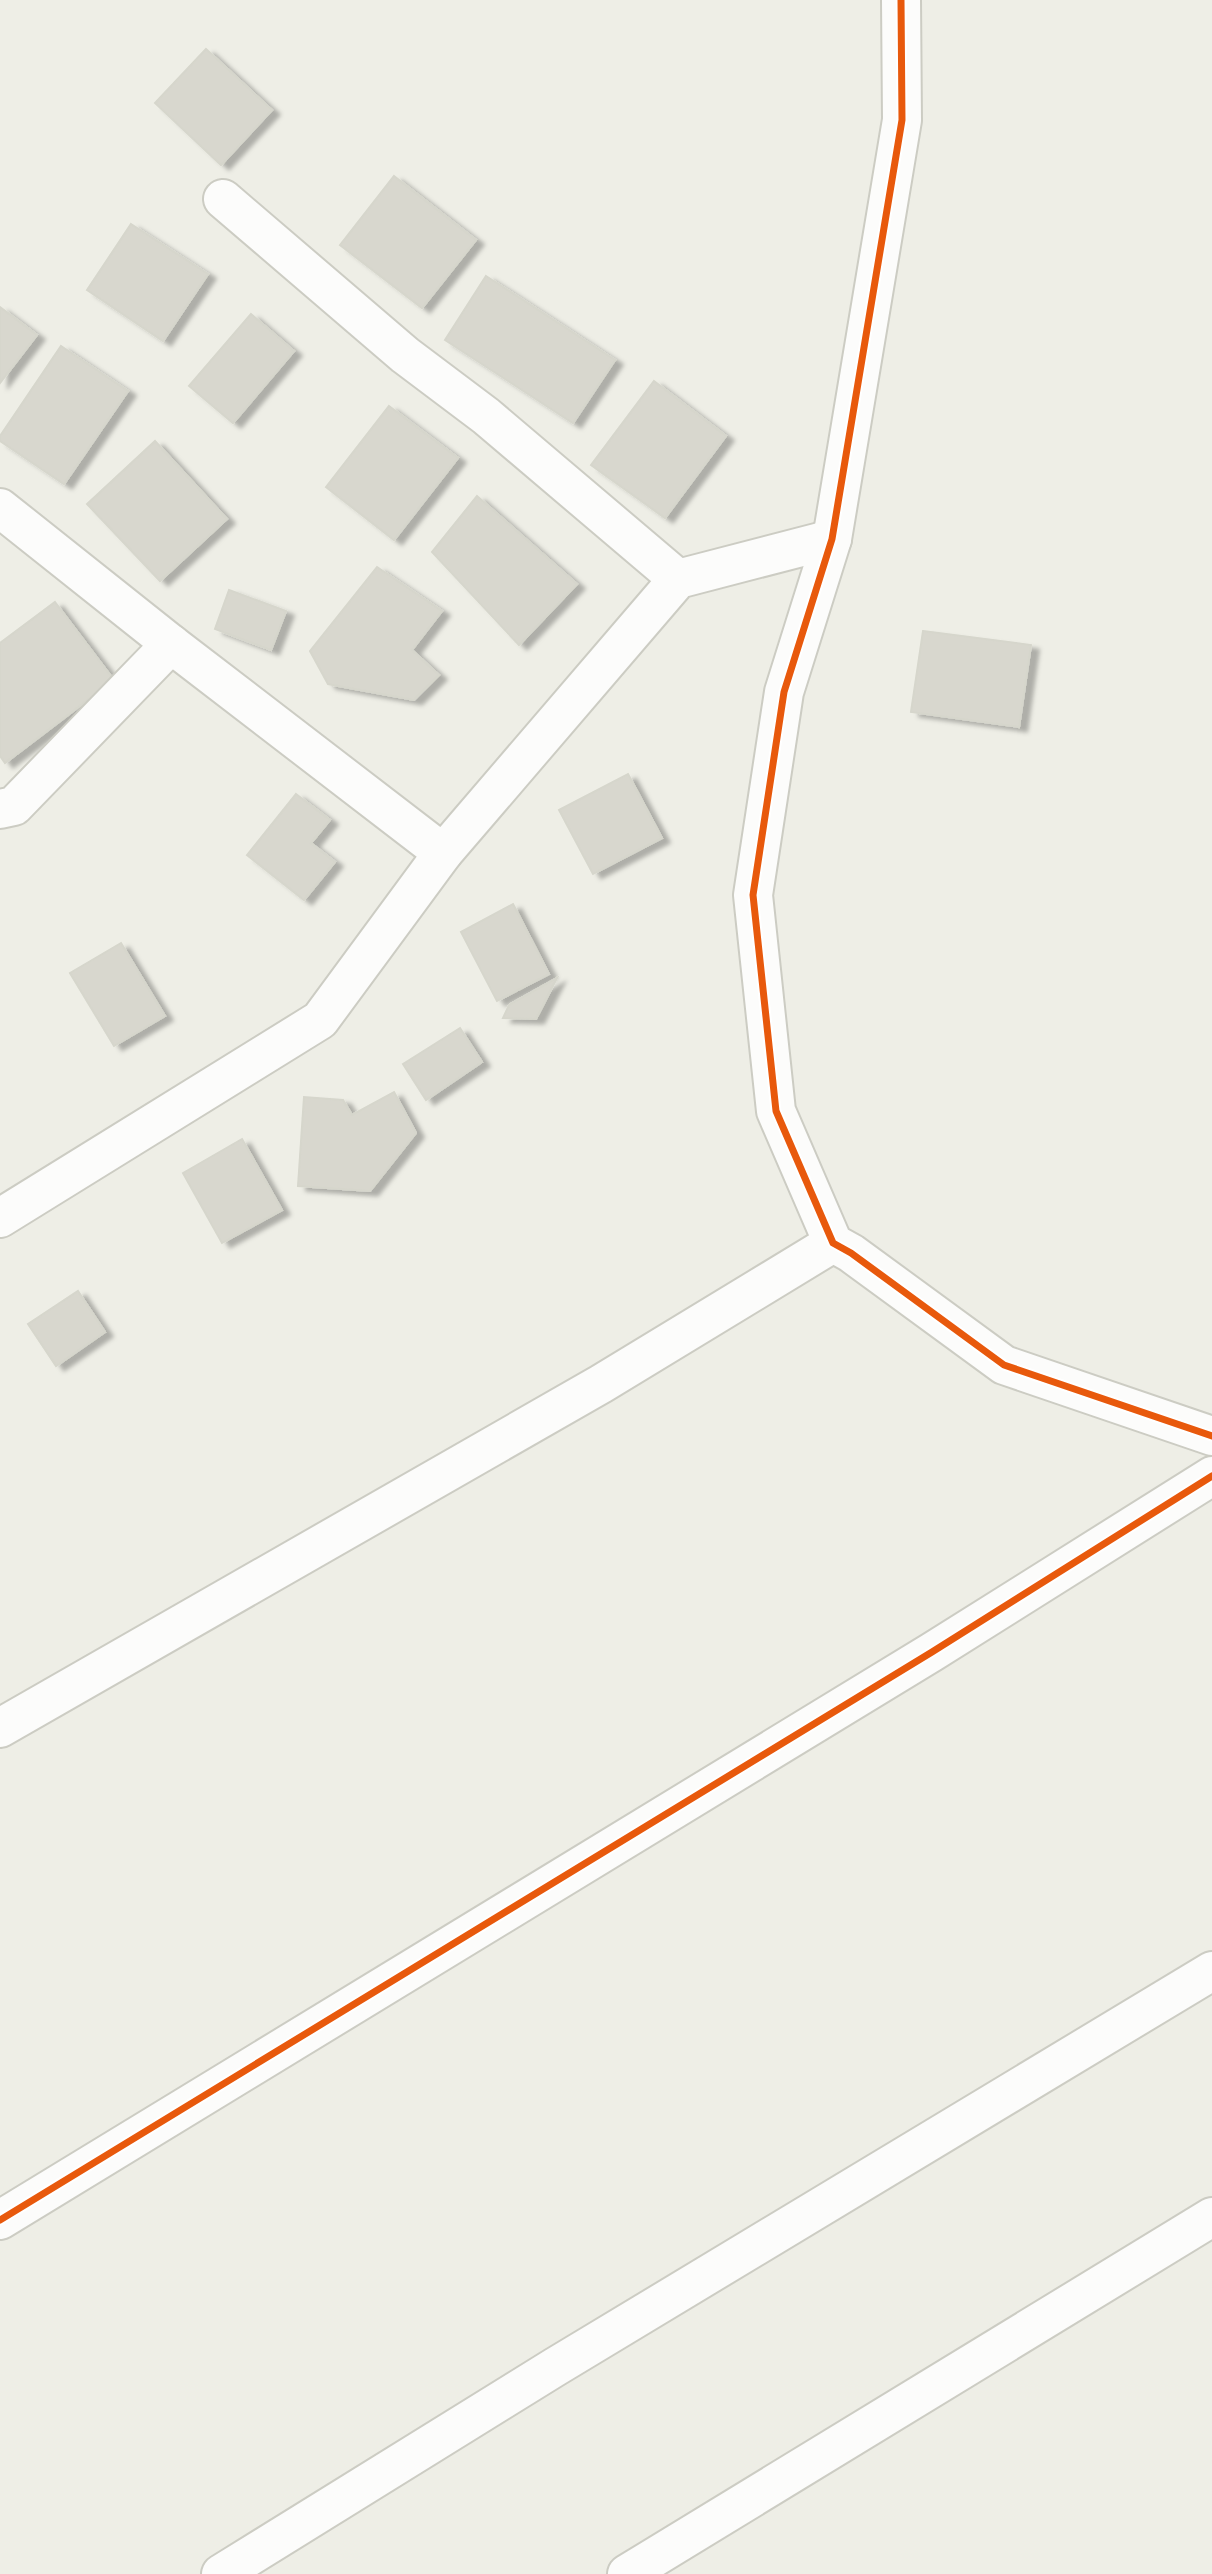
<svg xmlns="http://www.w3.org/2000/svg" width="1212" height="2574" font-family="'DejaVu Sans',sans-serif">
<defs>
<filter id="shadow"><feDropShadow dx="8" dy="4.5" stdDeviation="2" flood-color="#0004"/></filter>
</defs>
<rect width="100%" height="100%" fill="#eeeee6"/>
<g fill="#d8d7ce" stroke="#d6d6cc" stroke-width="2" filter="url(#shadow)">
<polygon points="206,49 272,110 221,165 155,103"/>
<polygon points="394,176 476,240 422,308 340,245"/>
<polygon points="131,224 208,274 163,341 87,290"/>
<polygon points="486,276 615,360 573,423 445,340"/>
<polygon points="0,307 37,335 0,383"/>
<polygon points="251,314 294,351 233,423 189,386"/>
<polygon points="61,346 128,391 64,484 0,441 0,436"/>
<polygon points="654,381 726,436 665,518 591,465"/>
<polygon points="389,406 458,458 394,540 326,487"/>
<polygon points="155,441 227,519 160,581 87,504"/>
<polygon points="477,496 577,584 519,645 432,552"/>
<polygon points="377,567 442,611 412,650 439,675 414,700 328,684 310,651"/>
<polygon points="229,590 286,611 271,650 215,629"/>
<polygon points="55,602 114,680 5,763 0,756 0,643"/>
<polygon points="923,631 1031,645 1019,727 911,712"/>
<polygon points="628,774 662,838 593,874 559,810"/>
<polygon points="296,794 330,820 311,843 335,862 304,900 247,855"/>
<polygon points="513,904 549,974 497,1001 461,932"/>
<polygon points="121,943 165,1016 114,1046 70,973"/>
<polygon points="557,978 536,1019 503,1018 509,1005"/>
<polygon points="460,1028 482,1062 426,1100 403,1064"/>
<polygon points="394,1092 416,1133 370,1191 298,1186 304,1097 343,1100 352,1115"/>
<polygon points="242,1139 282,1210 222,1243 183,1173"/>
<polygon points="78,1291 105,1332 56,1366 28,1324"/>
</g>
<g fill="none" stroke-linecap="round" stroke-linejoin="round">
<g stroke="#ccccc3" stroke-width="42">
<g id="minor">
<polyline points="901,0 902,120 832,539 784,692 753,895 776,1111 833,1243 851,1253 1004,1365 1212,1436"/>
<polyline points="223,199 405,355 486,416 678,579"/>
<polyline points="0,508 171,644 443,853"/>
<polyline points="0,809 14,806 171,644"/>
<polyline points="0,1218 320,1020 443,853 678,579 832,539"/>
<polyline points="0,1728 601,1384 833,1243"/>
<polyline points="0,2220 932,1652 1212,1476"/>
<polyline points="221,2574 555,2367 1212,1971"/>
<polyline points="627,2574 1212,2217"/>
</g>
</g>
<use href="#minor" stroke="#fcfcfb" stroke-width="38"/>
<g stroke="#fff" stroke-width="11">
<g id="cycleway">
<polyline points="901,0 902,120 832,539 784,692 753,895 776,1111 833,1243 851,1253 1004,1365 1212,1436"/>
<polyline points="0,2220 932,1652 1212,1476"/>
</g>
</g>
<use href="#cycleway" stroke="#e8590c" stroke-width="7"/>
</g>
</svg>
